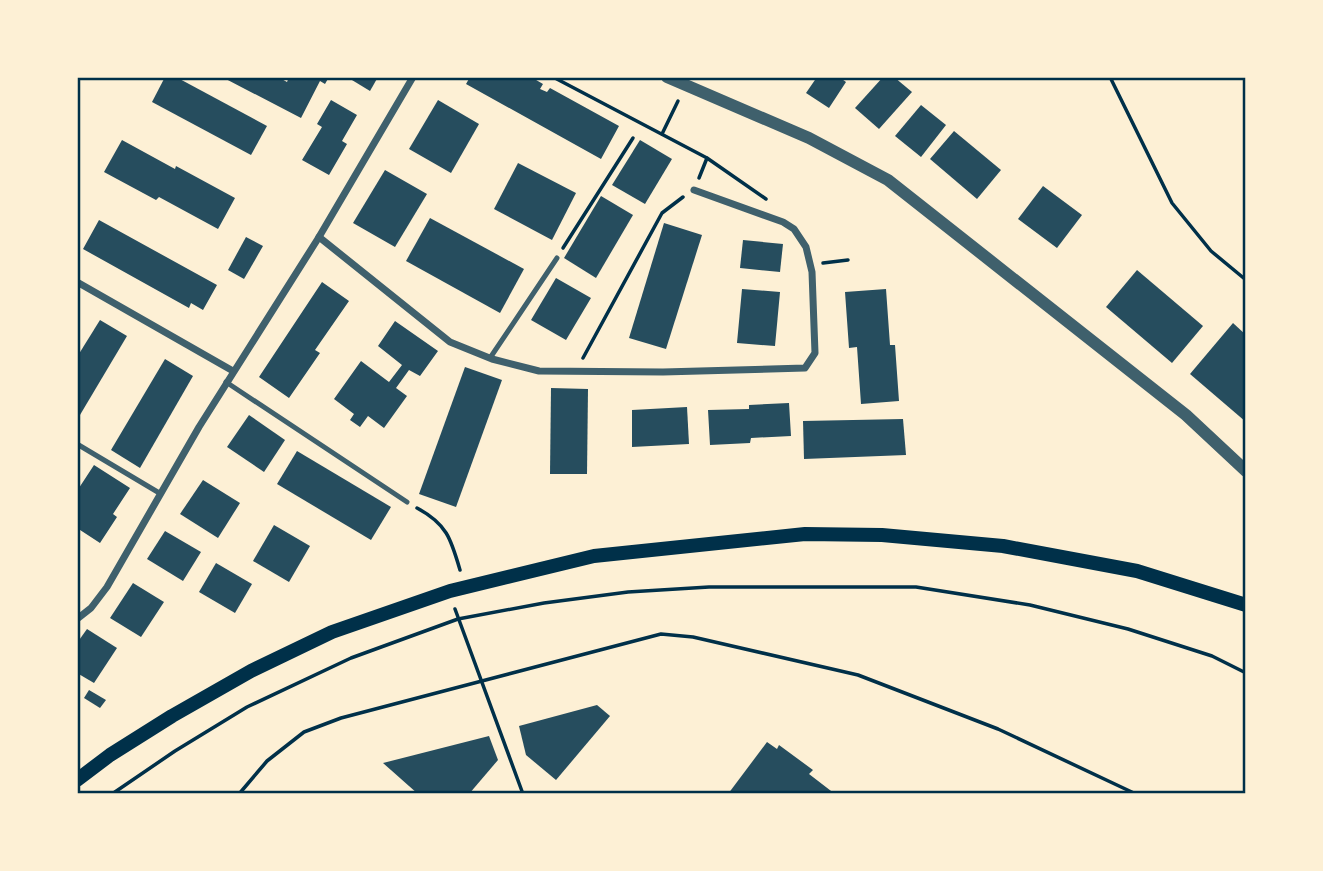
<svg xmlns="http://www.w3.org/2000/svg" width="1323" height="871" font-family="Barlow,sans-serif">
<rect width="100%" height="100%" fill="#fdf0d5"/>
<g fill="#264d5e">
<polygon points="165,77 176,77 267,126 251,155 152,102"/>
<polygon points="222,77 278,77 287,82 289,77 329,77 325,84 320,81 301,118"/>
<polygon points="347,77 378,77 370,91"/>
<polygon points="470,77 531,77 543,84 540,89 547,92 550,88 619,126 601,159 466,84"/>
<polygon points="817,77 839,77 846,82 829,108 806,93"/>
<polygon points="883,77 894,77 912,92 879,129 855,108"/>
<polygon points="331,100 357,115 342,141 347,144 329,175 302,160 322,127 317,124"/>
<polygon points="438,100 479,124 451,173 409,149"/>
<polygon points="921,105 946,125 921,157 895,136"/>
<polygon points="954,131 1001,170 977,199 930,159"/>
<polygon points="122,140 175,169 176,166 235,198 218,229 159,197 156,200 104,172"/>
<polygon points="640,140 672,159 645,204 612,185"/>
<polygon points="518,163 576,193 552,240 494,209"/>
<polygon points="385,170 427,194 395,247 353,223"/>
<polygon points="1043,186 1082,215 1057,248 1018,219"/>
<polygon points="601,196 633,215 596,278 564,258"/>
<polygon points="430,218 524,269 500,313 406,261"/>
<polygon points="99,220 217,285 203,310 191,303 189,308 83,249"/>
<polygon points="664,223 702,235 666,349 629,338"/>
<polygon points="246,237 263,246 244,279 228,270"/>
<polygon points="743,240 783,244 780,272 740,268"/>
<polygon points="1137,270 1203,326 1172,363 1106,307"/>
<polygon points="556,278 591,298 566,340 531,320"/>
<polygon points="322,282 349,301 315,350 320,353 289,398 259,377"/>
<polygon points="742,289 780,292 775,346 737,343"/>
<polygon points="886,289 890,345 895,345 899,401 861,404 857,347 849,348 845,292"/>
<polygon points="100,320 127,336 77,420 77,357"/>
<polygon points="395,321 438,351 420,376 409,370 396,388 407,396 384,428 368,416 360,427 350,420 354,414 334,399 361,361 389,382 402,365 378,346"/>
<polygon points="1233,323 1246,335 1246,422 1190,374"/>
<polygon points="165,359 193,376 140,468 111,450"/>
<polygon points="465,367 502,380 456,507 419,494"/>
<polygon points="551,388 588,389 587,474 550,474"/>
<polygon points="789,403 791,436 751,438 750,443 710,445 708,410 749,409 749,405"/>
<polygon points="687,407 689,444 632,447 632,410"/>
<polygon points="249,415 285,440 264,472 227,447"/>
<polygon points="903,419 906,455 804,459 803,421"/>
<polygon points="297,451 391,507 371,540 277,484"/>
<polygon points="94,465 130,488 113,514 117,517 100,543 77,528 77,491"/>
<polygon points="203,480 240,503 218,538 180,514"/>
<polygon points="274,525 310,546 289,582 253,561"/>
<polygon points="165,531 201,552 183,581 147,559"/>
<polygon points="216,563 252,584 235,613 199,592"/>
<polygon points="133,583 164,602 141,637 110,618"/>
<polygon points="87,629 117,648 94,683 77,673 77,643"/>
<polygon points="89,690 106,700 100,708 84,698"/>
<polygon points="597,705 610,716 556,780 526,755 519,726"/>
<polygon points="489,736 498,760 469,794 418,794 383,763"/>
<polygon points="767,742 777,749 779,745 813,770 809,774 835,794 728,794"/>
</g>
<g fill="none" stroke-linecap="round" stroke-linejoin="round">
<g stroke="#003049" stroke-width="3.5">
<polyline points="553,77 707,158 766,199"/>
<polyline points="1110,77 1172,203 1211,251 1246,280"/>
<polyline points="662,134 678,101"/>
<polyline points="699,178 707,158"/>
<polyline points="563,248 633,138"/>
<polyline points="823,263 848,260"/>
<polyline points="583,358 662,213 683,197"/>
<path d="M417,508C447,524 451,539 460,570"/>
<polyline points="455,609 523,794"/>
<polyline points="112,794 175,751 247,707 351,658 458,619 544,603 628,592 709,587 916,587 1030,605 1128,629 1212,656 1246,673"/>
<polyline points="239,794 267,761 304,732 341,718 661,634 693,637 858,675 998,729 1136,794"/>
</g>
<g stroke="#3f606c" stroke-width="5">
<polyline points="490,358 557,258"/>
<polyline points="226,382 407,502"/>
<polyline points="77,444 161,494"/>
</g>
<g stroke="#3f606c" stroke-width="7">
<polyline points="319,237 450,342 492,359 539,371 663,372 805,368 815,353 812,272 806,247 794,229 783,222 694,190"/>
<polyline points="77,282 233,371"/>
<polyline points="77,619 91,608 107,587 199,427 319,237 413,77"/>
</g>
<polyline stroke="#3f606c" stroke-width="12" points="667,77 809,138 888,180 1186,415 1246,471"/>
<polyline stroke="#003049" stroke-width="14" points="77,780 110,755 172,716 251,671 332,632 450,591 594,556 805,534 882,535 1003,546 1137,571 1246,605"/>
</g>
<rect width="1323" height="871" fill="none" stroke="#fdf0d5" stroke-width="158"/>
<rect x="79" y="79" width="1165" height="713" fill="none" stroke="#003049" stroke-width="2.5"/>
</svg>
